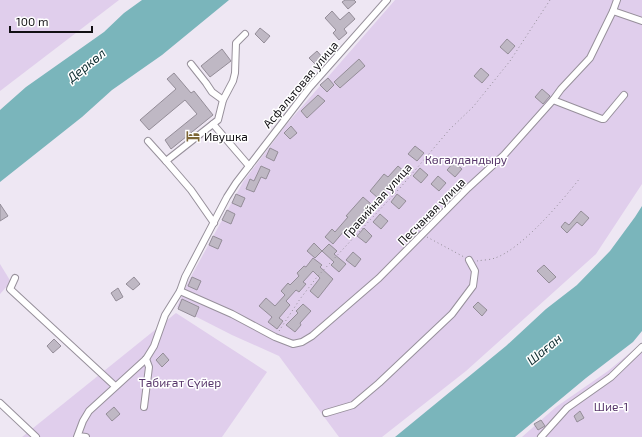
<svg xmlns="http://www.w3.org/2000/svg" width="642" height="437" font-family="'Exo 2',sans-serif">
<rect width="100%" height="100%" fill="#eee7f3"/>
<g fill="#e0ceec">
<polygon points="0,0 119,0 0,91"/>
<polygon points="395,0 642,0 642,184 596,254 466,371 382,437 339,437 279,356 232,335 177,307 188,282 243,182 286,125"/>
<polygon points="0,264 11,282 0,294"/>
<polygon points="176,313 267,372 222,437 22,437"/>
<polygon points="642,343 642,437 522,437 556,407 608,371"/>
</g>
<g fill="#7ab5bb">
<polygon points="142,0 229,0 162,55 112,90 82,117 0,182 0,110 26,87 104,32 124,13"/>
<polygon points="642,206 642,331 633,342 586,378 515,437 395,437 506,346 546,309 577,285 610,251 635,217"/>
</g>
<g fill="#bfb8c4" stroke="#948d98">
<polygon points="345,0 354,0 356,2 348,9 342,2"/>
<polygon points="332,11 340,20 349,12 355,19 344,29 347,33 339,40 333,33 336,30 325,18"/>
<polygon points="260,28 270,36 264,43 255,34"/>
<polygon points="507,39 515,46 508,54 500,47"/>
<polygon points="222,49 231,61 210,77 201,66"/>
<polygon points="317,51 323,58 316,65 309,58"/>
<polygon points="359,59 365,66 340,88 334,82"/>
<polygon points="481,68 489,75 482,83 474,76"/>
<polygon points="174,73 191,93 194,91 213,115 171,149 165,140 197,114 185,100 149,130 140,120 176,89 167,79"/>
<polygon points="328,78 334,85 327,92 320,85"/>
<polygon points="542,89 550,96 543,104 535,97"/>
<polygon points="318,95 325,101 307,118 301,111"/>
<polygon points="291,126 297,133 290,139 284,133"/>
<polygon points="415,146 424,153 417,161 408,154"/>
<polygon points="270,148 278,152 274,161 266,157"/>
<polygon points="454,162 462,169 455,177 447,170"/>
<polygon points="261,166 270,170 266,179 261,177 254,192 246,189 250,179 254,181"/>
<polygon points="398,166 406,173 399,181 395,178 378,198 370,191 384,174 388,177"/>
<polygon points="420,168 428,175 421,183 413,176"/>
<polygon points="438,176 446,183 439,191 431,184"/>
<polygon points="236,194 245,198 241,207 232,203"/>
<polygon points="397,194 406,201 399,209 391,202"/>
<polygon points="363,197 371,204 353,225 354,226 347,234 344,231 333,244 325,237 332,229 335,232 348,217 346,216"/>
<polygon points="0,204 8,216 0,221"/>
<polygon points="227,210 235,214 231,224 222,220"/>
<polygon points="581,211 589,218 582,226 577,222 567,233 561,227 565,222 569,225"/>
<polygon points="380,214 388,221 381,229 373,222"/>
<polygon points="364,228 372,236 366,243 357,236"/>
<polygon points="213,236 222,240 218,249 209,245"/>
<polygon points="314,243 322,251 315,258 307,251"/>
<polygon points="329,244 337,251 334,254 346,264 339,272 331,265 334,262 322,251"/>
<polygon points="353,252 361,259 355,267 346,260"/>
<polygon points="313,258 322,265 320,267 333,279 318,298 310,291 320,278 313,271 303,282 306,284 299,292 296,290 286,301 290,305 279,318 283,321 277,329 268,322 272,317 259,306 266,298 275,306 285,295 281,291 288,283 290,285 299,276 297,273 304,266 306,267"/>
<polygon points="544,265 556,277 549,283 537,271"/>
<polygon points="134,277 140,284 133,290 126,284"/>
<polygon points="192,277 201,281 197,290 188,286"/>
<polygon points="118,288 123,297 116,301 111,293"/>
<polygon points="182,299 199,307 195,317 178,309"/>
<polygon points="478,302 487,310 482,316 473,307"/>
<polygon points="303,304 311,311 300,323 301,325 295,332 286,325 298,313 296,311"/>
<polygon points="54,339 61,346 53,353 47,346"/>
<polygon points="163,353 169,360 162,367 156,360"/>
<polygon points="114,407 120,414 112,421 106,414"/>
<polygon points="580,411 584,418 577,422 574,416"/>
<polygon points="541,420 545,426 538,430 534,424"/>
</g>
<g fill="none" stroke-linecap="round" stroke-linejoin="round">
<g stroke="#97909b" stroke-width="8">
<g id="minor">
<polyline points="613,11 642,21"/>
<polyline points="191,64 206,83 212,92 223,100"/>
<polyline points="553,100 602,119 604,119 624,95"/>
<polyline points="213,124 249,166"/>
<polyline points="148,141 166,161"/>
<polyline points="214,223 191,190 166,161 218,120 223,100 233,81 235,73 236,43 245,34"/>
<polyline points="15,278 10,289 115,386"/>
<polyline points="180,291 232,314 275,337 293,344 302,342 312,336 379,278 468,188 504,155 553,100 561,89 590,58 613,11 617,0"/>
<polyline points="0,403 36,437"/>
<polyline points="144,407 149,367 146,359"/>
<polyline points="326,413 353,405 379,383 452,314 473,286 475,271 469,260"/>
<polyline points="78,436 86,437"/>
<polyline points="77,437 83,421 89,411 146,359 154,346 165,315 180,291 185,277 227,197 236,183 310,87 387,0"/>
<polyline points="541,437 567,408 611,377 642,347"/>
</g>
</g>
<g stroke="#948f98" stroke-width="1" stroke-dasharray="1 3" stroke-linecap="butt">
<polyline points="427,237 464,257"/>
<path d="M477,261C482,260 490,260 495,258C522,249 563,200 580,178"/>
<polyline points="279,331 300,299 317,277 400,188 450,129 473,107 510,61 550,0"/>
</g>
<use href="#minor" stroke="#fff" stroke-width="6"/>
</g>
<defs>
<g id="hotel-bare" transform="scale(1.08)"><path d="M-6-4.5h1.5V1H6V5H4.5V3h-9V5H-6ZM-4 0a1.8 1.8 0 1 1 3.6 0ZM.5 0V-2.5h3Q6-2.5 6 0Z" fill="#7c6535" stroke="#fff" stroke-width="2.5" paint-order="stroke"/></g>
</defs>
<g fill-rule="evenodd">
<use href="#hotel-bare" x="193" y="136"/>
</g>
<g text-anchor="middle" dominant-baseline="central" stroke-width="3" stroke-linejoin="round" paint-order="stroke">
<g font-size="12" fill="#121014" stroke="#fff">
<text transform="translate(300 84) rotate(-50)">Асфальтовая улица</text>
<text transform="translate(377 200) rotate(-48)">Гравийная улица</text>
<text transform="translate(431 211) rotate(-45)">Песчаная улица</text>
</g>
<g font-size="12" fill="#121014" stroke="#fff" text-anchor="start">
<text x="204" y="136">Ивушка</text>
</g>
<g font-size="12" fill="#58376b" stroke="#fff">
<text x="466" y="159">Көгалдандыру</text>
<text x="180" y="382">Табиғат Сүйер</text>
<text x="611" y="406">Шие-1</text>
</g>
<g font-size="13" font-style="italic" fill="#113033" stroke="#fff">
<text transform="translate(86 65) rotate(-39)">Деркөл</text>
<text transform="translate(544 349) rotate(-39)">Шаған</text>
</g>
</g>
<path d="M10 26v6h82v-6" fill="none" stroke="#121014" stroke-width="2"/>
<text x="16" y="26" font-size="12" fill="#121014" stroke="#ffffff" stroke-width="3" paint-order="stroke">100 m</text>
</svg>
